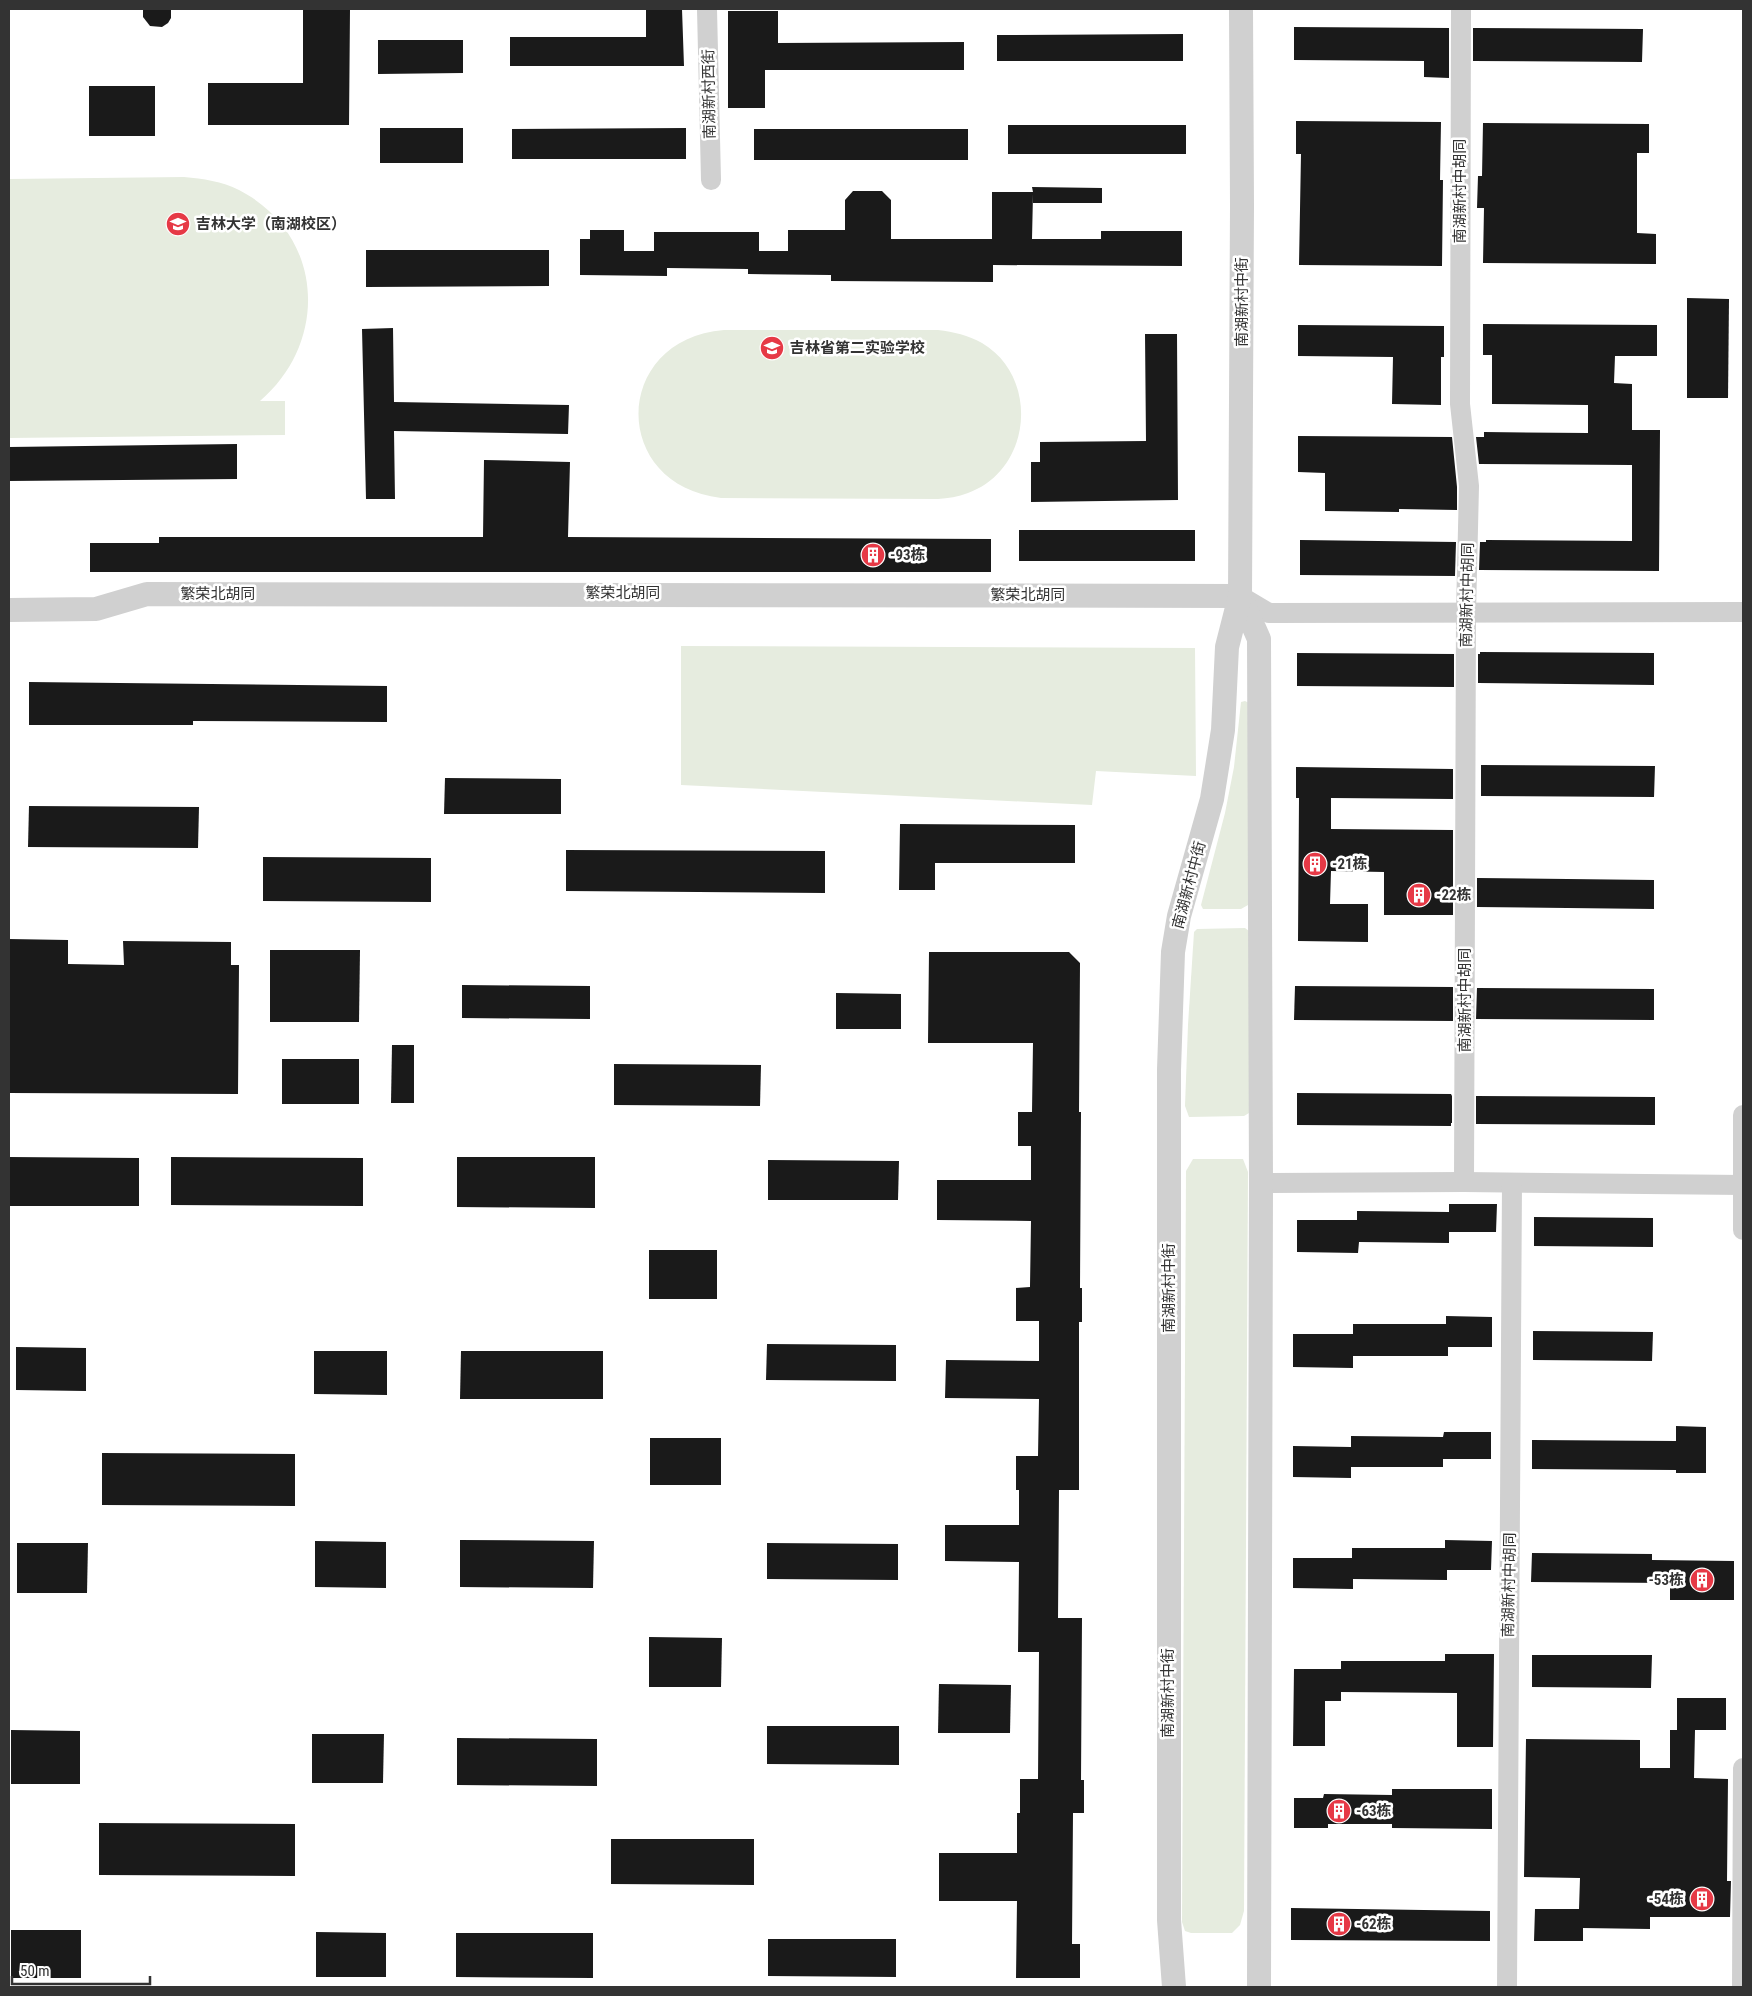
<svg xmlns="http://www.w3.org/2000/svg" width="1752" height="1996" font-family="'Roboto Condensed','Noto Sans SC',sans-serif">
<rect width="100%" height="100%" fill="#fff"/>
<g fill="#e6ecdf">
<path d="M184,177C203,179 222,181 239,190C324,234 330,341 260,401H285V435L9,438V179Z"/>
<path d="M724,330H938C954,332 968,335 982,343C1040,377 1032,470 968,493C958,497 948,498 938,499L721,498C609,485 612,339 724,330Z"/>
<polygon points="681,646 1195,648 1196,776 1096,771 1092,805 681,785"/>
<polygon points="1245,701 1249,703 1248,905 1241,909 1203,909 1201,905 1225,813 1234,767 1241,702"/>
<polygon points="1245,928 1249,931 1249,1113 1244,1116 1189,1117 1185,1106 1188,1025 1194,932 1197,929"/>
<polygon points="1193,1159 1243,1159 1248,1172 1244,1911 1240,1925 1232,1933 1191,1933 1185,1931 1182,1922 1186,1171"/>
</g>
<g fill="#1a1a1a">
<polygon points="143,9 171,9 171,18 168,23 162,27 150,26 143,17"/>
<polygon points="303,9 350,9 349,125 208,125 208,83 303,83"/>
<polygon points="646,9 682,9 684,66 510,66 510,37 646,37"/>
<polygon points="728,11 778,11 778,43 964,42 964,70 765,70 765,108 728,108"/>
<polygon points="1294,27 1449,28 1449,78 1424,77 1424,61 1294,60"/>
<polygon points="1473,28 1643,29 1642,62 1473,61"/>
<polygon points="1183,34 1183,61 997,61 997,35"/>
<polygon points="378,40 463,40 463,73 378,74"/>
<rect x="89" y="86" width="66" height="50"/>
<polygon points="1296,121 1441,122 1440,180 1443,180 1442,266 1299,265 1301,154 1296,154"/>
<polygon points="1483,123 1649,124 1649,153 1637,153 1637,233 1656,234 1656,264 1483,263 1484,208 1477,208 1478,176 1482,176"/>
<rect x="1008" y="125" width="178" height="29"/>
<rect x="380" y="128" width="83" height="35"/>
<polygon points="686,128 686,159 512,159 512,129"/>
<rect x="754" y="129" width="214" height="31"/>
<polygon points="1032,187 1102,188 1102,203 1033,203 1033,194 1032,239 1101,239 1101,231 1182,231 1182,266 993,265 993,282 831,281 831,275 748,274 748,269 667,268 667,276 580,275 580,239 590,239 590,230 624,230 624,251 654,251 654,232 759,232 759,251 788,251 788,230 845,230 845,200 853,191 882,191 891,200 891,239 992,239 992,192 1033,192"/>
<polygon points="366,250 549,250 549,286 366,287"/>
<polygon points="1687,298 1729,299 1728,398 1687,398"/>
<polygon points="1483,324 1657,325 1657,356 1615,356 1614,383 1632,384 1632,430 1660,430 1659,571 1479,570 1480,542 1486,542 1486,540 1632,541 1632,465 1479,464 1476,437 1484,437 1484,432 1588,433 1588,405 1492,404 1492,355 1483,355"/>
<polygon points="1298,325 1444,326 1444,357 1441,357 1441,405 1392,404 1393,357 1298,356"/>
<polygon points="393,328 394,402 569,405 568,434 394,431 395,499 366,499 362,329"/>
<polygon points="1145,334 1177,334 1178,500 1031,502 1031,462 1040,462 1040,442 1146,441"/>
<polygon points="1298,436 1452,437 1457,487 1457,510 1399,509 1399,512 1325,511 1325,473 1298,472"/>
<polygon points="237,444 237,479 9,481 9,447"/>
<polygon points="484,460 570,462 568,537 991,539 991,572 90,572 90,543 159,543 159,537 483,537"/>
<rect x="1019" y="530" width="176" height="31"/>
<polygon points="1300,540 1456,542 1455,576 1300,575"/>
<polygon points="1480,652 1654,653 1654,685 1478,683 1478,654 1480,654"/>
<polygon points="1297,653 1454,654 1454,687 1297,686"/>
<polygon points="29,682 387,686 387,722 193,721 193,725 29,725"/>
<polygon points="1481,765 1655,766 1654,797 1481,796"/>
<polygon points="1296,767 1453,769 1453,799 1331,798 1331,829 1453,830 1453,915 1384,915 1384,872 1331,871 1330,904 1368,904 1368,942 1298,941 1299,798 1296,798"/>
<polygon points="445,778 561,779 561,814 444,814"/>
<polygon points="29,806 199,807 198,848 28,847"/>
<polygon points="900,824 1075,825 1075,863 935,863 935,890 899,890"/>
<polygon points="566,850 825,851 825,893 566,891"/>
<polygon points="263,857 431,858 431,902 263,901"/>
<polygon points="1477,878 1654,880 1654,909 1477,907"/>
<polygon points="9,939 68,940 68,964 124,965 123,941 231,942 231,965 239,965 238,1094 9,1093"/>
<polygon points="270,950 360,950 359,1022 270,1022"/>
<polygon points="929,952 1069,952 1080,963 1079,1112 1081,1112 1080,1288 1082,1288 1082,1322 1079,1322 1079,1490 1059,1490 1058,1618 1082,1618 1081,1780 1084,1780 1084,1813 1073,1813 1072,1944 1080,1944 1080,1978 1016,1978 1017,1901 939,1901 939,1853 1017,1853 1017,1813 1020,1813 1020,1779 1038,1779 1039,1652 1018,1652 1019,1562 945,1561 945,1525 1019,1525 1019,1490 1016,1490 1016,1456 1038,1456 1039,1399 945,1398 946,1360 1039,1361 1039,1321 1016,1321 1016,1288 1030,1287 1031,1221 937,1220 937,1180 1031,1180 1031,1146 1018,1146 1018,1112 1032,1112 1033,1043 928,1043"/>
<polygon points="462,985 590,986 590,1019 462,1018"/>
<polygon points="1295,986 1453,987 1453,1021 1294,1020"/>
<polygon points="1477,988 1654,989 1654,1020 1476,1019"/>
<polygon points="836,993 901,994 901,1029 836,1029"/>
<polygon points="392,1045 414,1045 414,1103 391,1103"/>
<rect x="282" y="1059" width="77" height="45"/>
<polygon points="614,1064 761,1065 760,1106 614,1105"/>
<polygon points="1297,1093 1451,1094 1452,1096 1452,1123 1451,1123 1451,1126 1297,1125"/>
<polygon points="1476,1096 1655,1097 1655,1125 1476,1124"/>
<polygon points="9,1157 139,1158 139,1206 9,1206"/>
<polygon points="171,1157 363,1158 363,1206 171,1205"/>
<polygon points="457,1157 595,1157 595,1208 457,1207"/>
<polygon points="768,1160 899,1161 898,1200 768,1200"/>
<polygon points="1449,1204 1497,1204 1496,1232 1449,1232 1449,1243 1359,1242 1358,1253 1297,1252 1297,1220 1357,1220 1357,1211 1449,1212"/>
<polygon points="1534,1217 1653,1218 1653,1247 1534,1246"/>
<rect x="649" y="1250" width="68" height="49"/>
<polygon points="1446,1316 1492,1317 1492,1347 1448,1347 1448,1356 1353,1356 1353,1368 1293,1367 1293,1334 1353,1334 1353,1324 1446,1324"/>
<polygon points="1533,1331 1653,1332 1652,1361 1533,1360"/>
<polygon points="767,1344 896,1345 896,1381 766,1380"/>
<polygon points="16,1347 86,1348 86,1391 16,1390"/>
<polygon points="314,1351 387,1351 387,1395 314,1394"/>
<polygon points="461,1351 603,1351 603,1399 460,1399"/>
<polygon points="1676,1426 1706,1427 1706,1473 1676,1473 1676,1470 1532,1469 1532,1440 1676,1441"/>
<polygon points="1444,1432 1491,1432 1491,1459 1443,1459 1443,1467 1351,1467 1351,1478 1293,1477 1293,1446 1351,1447 1351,1436 1443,1437"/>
<rect x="650" y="1438" width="71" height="47"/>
<polygon points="102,1453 295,1454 295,1506 102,1505"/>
<polygon points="460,1540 594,1541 593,1588 460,1587"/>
<polygon points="1445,1540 1492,1541 1491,1570 1447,1570 1447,1580 1353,1579 1353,1589 1293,1588 1293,1558 1352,1558 1352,1548 1445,1548"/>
<polygon points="315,1541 386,1542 386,1588 315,1587"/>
<polygon points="17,1543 88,1543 87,1593 17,1593"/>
<polygon points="767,1543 898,1544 898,1580 767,1579"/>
<polygon points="1532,1553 1652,1554 1652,1560 1734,1561 1734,1600 1670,1600 1670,1583 1531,1582"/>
<polygon points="649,1637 722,1638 721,1687 649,1687"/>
<polygon points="1445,1654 1494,1654 1493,1747 1457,1747 1457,1693 1341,1692 1341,1701 1325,1701 1325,1746 1293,1746 1294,1669 1341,1669 1341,1661 1445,1661"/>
<polygon points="1532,1655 1652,1655 1651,1688 1532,1687"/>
<polygon points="939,1684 1011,1685 1010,1733 938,1733"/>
<polygon points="1677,1698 1726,1698 1726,1730 1695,1730 1694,1778 1728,1779 1727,1881 1731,1881 1730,1917 1650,1917 1650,1929 1583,1928 1583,1941 1534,1941 1535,1909 1579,1909 1580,1878 1524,1877 1526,1739 1640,1740 1640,1768 1670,1768 1670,1730 1677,1730"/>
<polygon points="767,1726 899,1726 899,1765 767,1764"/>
<polygon points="11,1730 80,1731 80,1784 11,1784"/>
<polygon points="312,1734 384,1734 383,1783 312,1783"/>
<polygon points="457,1738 597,1739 597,1786 457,1785"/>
<polygon points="1392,1789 1492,1789 1492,1829 1392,1828 1392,1824 1328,1824 1328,1828 1294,1828 1294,1798 1323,1798 1324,1794 1392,1795"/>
<polygon points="99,1823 295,1824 295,1876 99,1875"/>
<polygon points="611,1839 754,1839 754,1885 611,1884"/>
<polygon points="1291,1908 1490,1911 1490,1941 1291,1940"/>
<rect x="11" y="1930" width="70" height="48"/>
<polygon points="316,1932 386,1933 386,1977 316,1977"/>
<polygon points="456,1933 593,1933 593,1978 456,1977"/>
<polygon points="768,1939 896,1939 896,1977 768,1976"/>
</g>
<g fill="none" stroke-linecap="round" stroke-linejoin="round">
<g stroke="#d0d0d0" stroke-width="20">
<polyline points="707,9 711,180"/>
<polyline points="1461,9 1460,404 1469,486 1466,613 1464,1182"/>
<polyline points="1240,596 1269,613 1743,612"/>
<polyline points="1743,1115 1743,1230"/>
<polyline points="1261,1183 1464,1182 1743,1185"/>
<polyline points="1507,1987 1512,1183"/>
<polyline points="1742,1987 1743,1768"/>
</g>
<g stroke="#d0d0d0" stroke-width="24">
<polyline points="1240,596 1259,639 1261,1183 1259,1987"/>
<polyline points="9,610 96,609 147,594 1240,596"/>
<polyline points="1174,1987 1169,1920 1169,1070 1173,952 1179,916 1212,799 1223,730 1227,647 1240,596 1242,206 1241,9"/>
</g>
</g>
<defs>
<g id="university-disc" transform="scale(1.25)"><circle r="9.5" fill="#e63946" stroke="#fff"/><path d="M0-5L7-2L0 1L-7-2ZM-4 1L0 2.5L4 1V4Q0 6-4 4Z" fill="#fff"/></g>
<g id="school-disc" transform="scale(1.25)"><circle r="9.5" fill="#e63946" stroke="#fff"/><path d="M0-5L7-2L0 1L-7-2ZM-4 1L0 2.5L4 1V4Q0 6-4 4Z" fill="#fff"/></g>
<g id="building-disc" transform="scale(1.25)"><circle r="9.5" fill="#e63946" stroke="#fff"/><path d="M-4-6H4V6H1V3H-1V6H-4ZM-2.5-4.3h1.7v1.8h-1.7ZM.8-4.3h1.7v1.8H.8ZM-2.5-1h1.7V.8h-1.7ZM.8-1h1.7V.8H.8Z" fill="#fff"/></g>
</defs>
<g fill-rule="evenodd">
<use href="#university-disc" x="178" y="224"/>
<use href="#school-disc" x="772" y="348"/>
<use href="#building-disc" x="873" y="555"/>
<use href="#building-disc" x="1315" y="864"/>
<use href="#building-disc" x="1419" y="895"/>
<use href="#building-disc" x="1702" y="1580"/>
<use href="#building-disc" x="1339" y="1811"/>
<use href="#building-disc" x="1702" y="1899"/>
<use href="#building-disc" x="1339" y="1924"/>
</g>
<g text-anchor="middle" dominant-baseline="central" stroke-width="5" stroke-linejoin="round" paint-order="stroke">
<g font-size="15" fill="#333" stroke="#fff">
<text transform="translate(709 94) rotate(-91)">南湖新村西街</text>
<text transform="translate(1460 191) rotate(-90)">南湖新村中胡同</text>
<text transform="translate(1242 302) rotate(-90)">南湖新村中街</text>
<text x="623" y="593">繁荣北胡同</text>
<text x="218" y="594">繁荣北胡同</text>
<text x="1028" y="595">繁荣北胡同</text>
<text transform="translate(1467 595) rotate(-89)">南湖新村中胡同</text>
<text transform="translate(1189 885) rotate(-75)">南湖新村中街</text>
<text transform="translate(1465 1000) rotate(-90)">南湖新村中胡同</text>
<text transform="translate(1169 1288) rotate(-90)">南湖新村中街</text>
<text transform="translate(1509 1585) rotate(-89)">南湖新村中胡同</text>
<text transform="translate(1168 1693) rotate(-90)">南湖新村中街</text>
</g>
<g font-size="15" font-weight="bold" fill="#333" stroke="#fff" text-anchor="start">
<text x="196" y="224">吉林大学（南湖校区）</text>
<text x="790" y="348">吉林省第二实验学校</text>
<text x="890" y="555">-93栋</text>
<text x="1332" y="864">-21栋</text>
<text x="1436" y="895">-22栋</text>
<text x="1684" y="1580" text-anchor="end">-53栋</text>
<text x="1356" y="1811">-63栋</text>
<text x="1684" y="1899" text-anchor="end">-54栋</text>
<text x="1356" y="1924">-62栋</text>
</g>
</g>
<rect width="1752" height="1996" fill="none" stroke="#333333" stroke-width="20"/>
<path d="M12 1976v8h138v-8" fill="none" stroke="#333333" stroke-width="2.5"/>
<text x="20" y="1976" font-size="15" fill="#333333" stroke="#ffffff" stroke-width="4" paint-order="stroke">50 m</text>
</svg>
